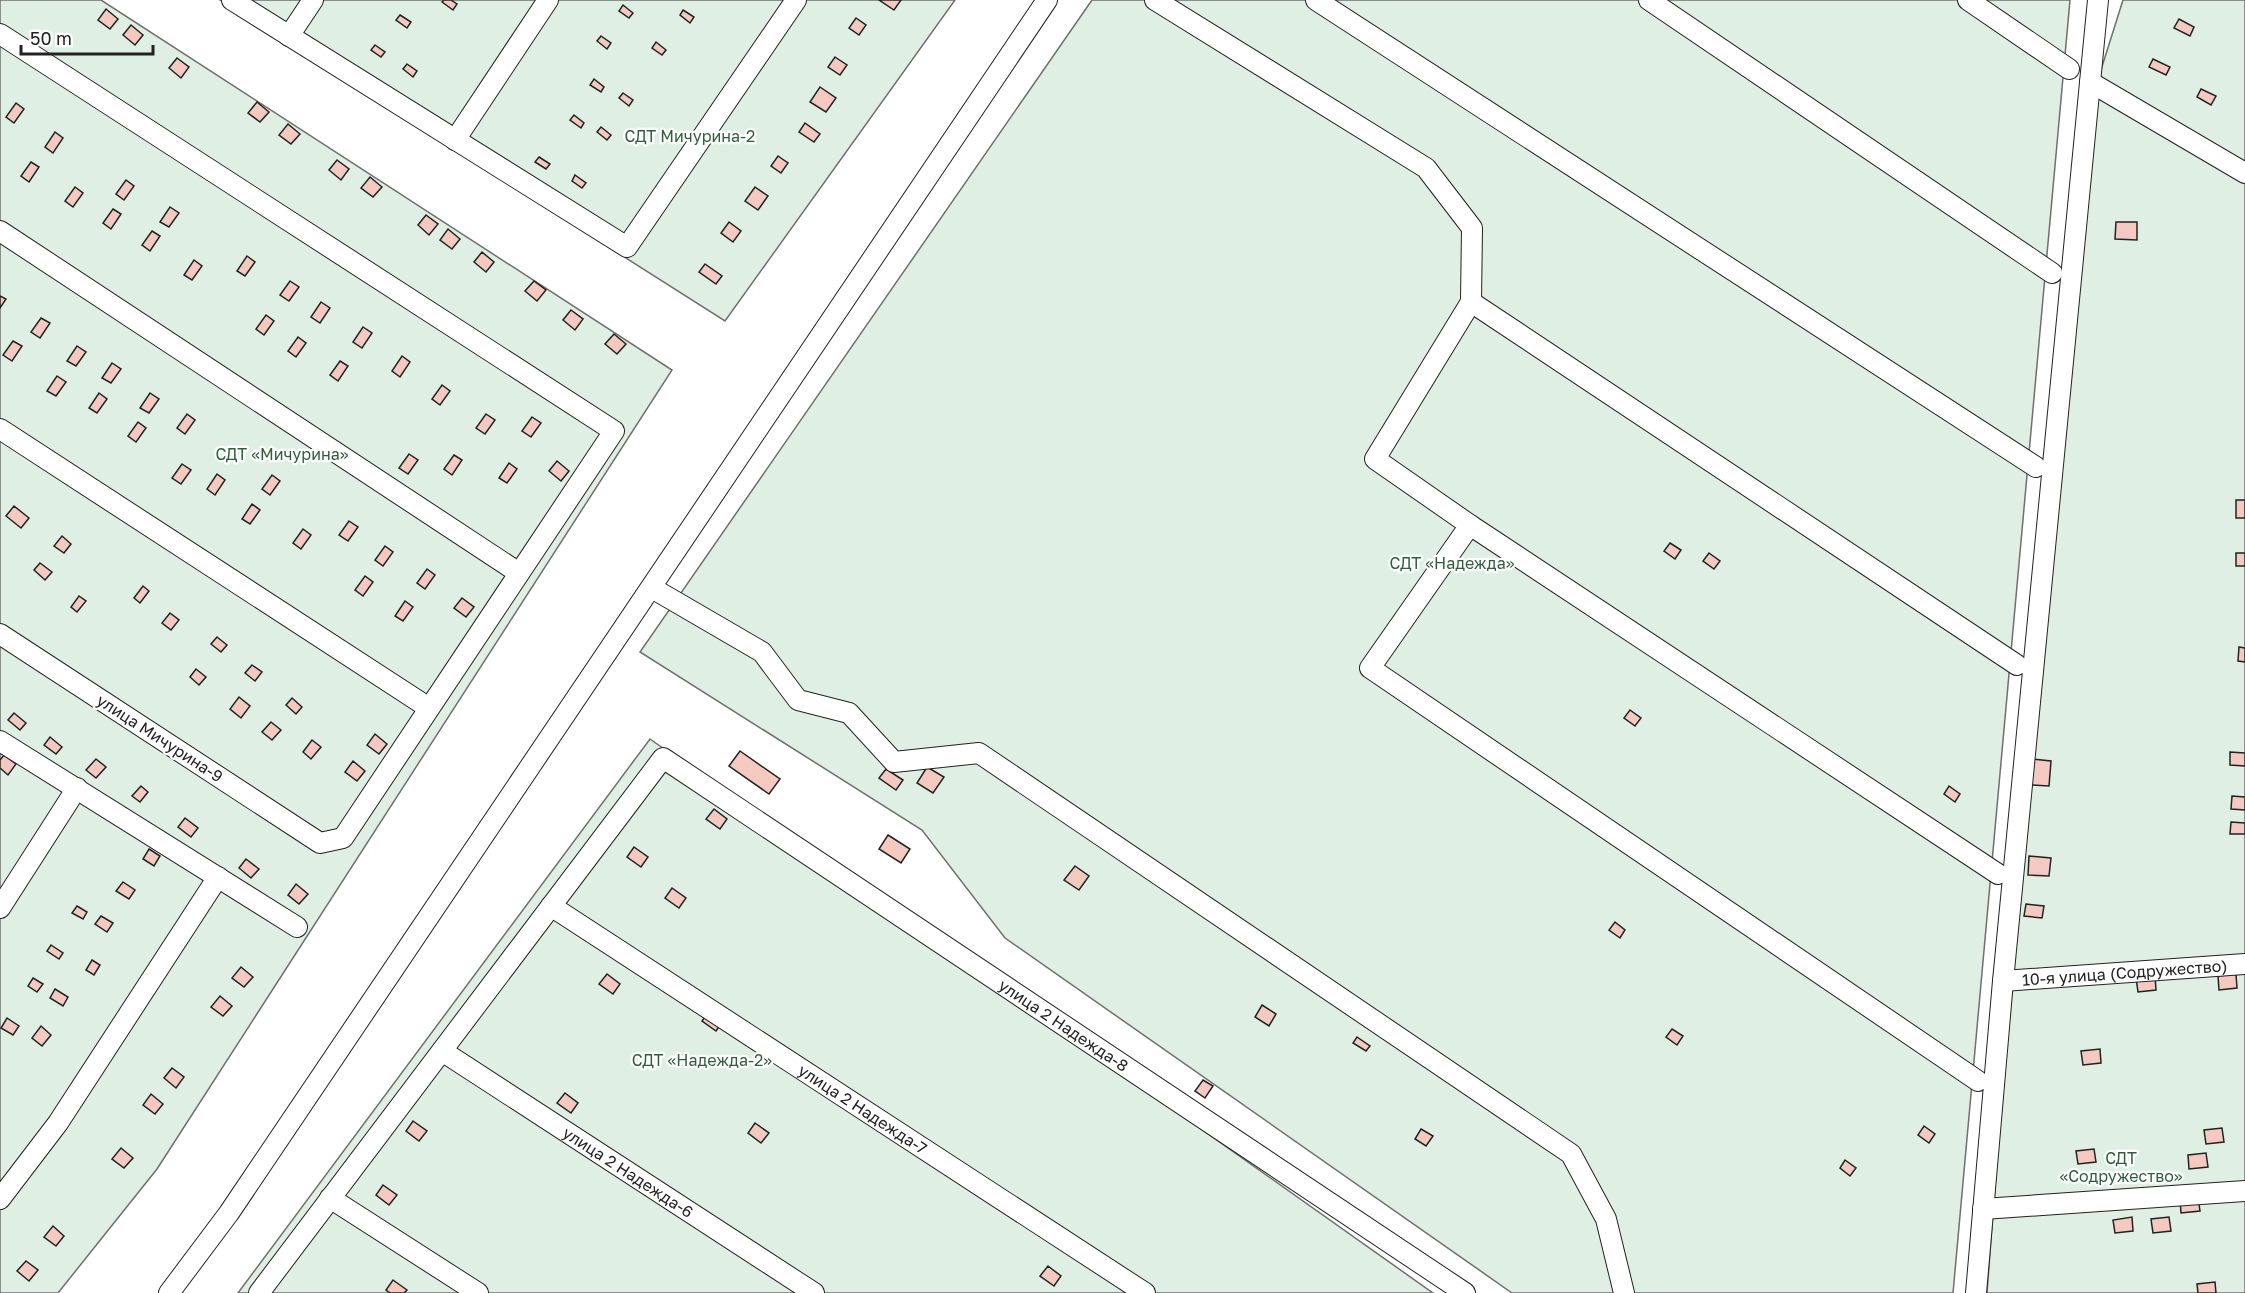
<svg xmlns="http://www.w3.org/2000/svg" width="2245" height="1293" font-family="'Golos Text',sans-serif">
<rect width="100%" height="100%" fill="#fff"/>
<g fill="#e0efe3" stroke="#6f6f6f" stroke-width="1.5">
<polygon points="0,0 101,0 672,370 157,1169 58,1293 0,1293"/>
<polygon points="220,0 955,0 725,321"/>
<polygon points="1092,0 2070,0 1953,1293 1512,1293 1005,938 922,830 640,652"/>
<polygon points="2123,0 2245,0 2245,1293 1987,1293 2028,747 2088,111"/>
<polygon points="650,739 1433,1293 238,1293"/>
</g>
<g fill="#f3c9c0" stroke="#222" stroke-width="1.5">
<polygon points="444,0 451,0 457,4 453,10 442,2"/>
<polygon points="879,0 901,0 894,10"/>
<polygon points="623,5 633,13 629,18 619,11"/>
<polygon points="106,9 118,19 110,29 98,20"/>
<polygon points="683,10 694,17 690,23 680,15"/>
<polygon points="400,15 411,22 407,28 396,20"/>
<polygon points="856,18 866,25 859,35 849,28"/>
<polygon points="2179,19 2194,27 2190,36 2174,28"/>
<polygon points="131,25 143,35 135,45 123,35"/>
<polygon points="601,36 611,43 607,49 597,41"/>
<polygon points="656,42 666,50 662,55 652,48"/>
<polygon points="375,45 385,52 381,57 371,50"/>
<polygon points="835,57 847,65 840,75 828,67"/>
<polygon points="177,58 189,67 181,78 169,68"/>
<polygon points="2153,59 2170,67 2166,75 2149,67"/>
<polygon points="407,64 417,71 413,77 403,69"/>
<polygon points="594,79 604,87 601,92 590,85"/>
<polygon points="820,87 836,98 826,112 810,102"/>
<polygon points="2201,89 2216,96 2211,105 2197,97"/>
<polygon points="623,93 633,100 629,106 619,98"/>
<polygon points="257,102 269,112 260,122 248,113"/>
<polygon points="16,103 24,109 14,123 6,117"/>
<polygon points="574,115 584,123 581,128 570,120"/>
<polygon points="805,123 820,134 814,142 799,132"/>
<polygon points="288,124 300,134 291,144 279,135"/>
<polygon points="601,127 611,135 607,140 597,132"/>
<polygon points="55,132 63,138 53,153 45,147"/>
<polygon points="778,156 788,163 781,173 771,166"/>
<polygon points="539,157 550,164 546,169 535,162"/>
<polygon points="337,160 349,169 341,180 329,170"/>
<polygon points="31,162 39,167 29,182 21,176"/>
<polygon points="575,175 586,183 582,188 572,181"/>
<polygon points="370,177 382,187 373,197 361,188"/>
<polygon points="126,180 134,186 124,200 116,194"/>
<polygon points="75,187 83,193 73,207 65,201"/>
<polygon points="755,187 768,196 758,210 745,201"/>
<polygon points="170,207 179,213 169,227 160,222"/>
<polygon points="113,209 121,214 111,229 103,223"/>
<polygon points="426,215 438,224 429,235 418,225"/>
<polygon points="729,222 741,231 733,242 721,233"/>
<polygon points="2116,222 2137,222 2137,240 2115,239"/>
<polygon points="448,229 460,239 452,249 440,240"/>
<polygon points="152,231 160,236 150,251 142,245"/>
<polygon points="482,252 494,262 486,272 474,262"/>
<polygon points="247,256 255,262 245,276 237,271"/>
<polygon points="194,260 202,266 192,280 184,275"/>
<polygon points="705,264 722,276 716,284 699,272"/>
<polygon points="290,281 299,287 289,301 280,295"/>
<polygon points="534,281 546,290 537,301 525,291"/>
<polygon points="0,296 6,299 0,308"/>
<polygon points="321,302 330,308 320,323 311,317"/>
<polygon points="571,310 583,319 575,330 563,320"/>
<polygon points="266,315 274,321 264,335 256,329"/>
<polygon points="41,318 50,323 40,338 31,332"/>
<polygon points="363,327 372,333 362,348 353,342"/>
<polygon points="614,334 626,344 617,354 605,344"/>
<polygon points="298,337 306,343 296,357 288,351"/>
<polygon points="13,341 22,346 12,361 3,355"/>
<polygon points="77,346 86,352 76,366 67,361"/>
<polygon points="402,356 410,362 400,377 392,371"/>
<polygon points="340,361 348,366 338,381 330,375"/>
<polygon points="112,363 121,369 111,383 102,378"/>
<polygon points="57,376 66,382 56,396 47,391"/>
<polygon points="442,385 450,391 440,405 432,399"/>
<polygon points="99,393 107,399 97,413 89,408"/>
<polygon points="150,393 159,399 149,413 140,408"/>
<polygon points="187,414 195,420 185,434 177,428"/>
<polygon points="486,414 495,420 485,434 476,428"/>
<polygon points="532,417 541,423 531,437 522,431"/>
<polygon points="138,422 146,428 136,442 128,436"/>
<polygon points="409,454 418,460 408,474 399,468"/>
<polygon points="454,455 462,460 452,475 444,469"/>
<polygon points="557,461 569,471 561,481 549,471"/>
<polygon points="509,463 517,469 507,483 499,478"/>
<polygon points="182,464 191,470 181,484 172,478"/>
<polygon points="217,474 225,480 215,495 207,489"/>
<polygon points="272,475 280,481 270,495 262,489"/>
<rect x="2236" y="500" width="9" height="18"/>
<polygon points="252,504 260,510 250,524 242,519"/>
<polygon points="14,506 29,518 21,528 6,516"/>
<polygon points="349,521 358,527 348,541 339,535"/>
<polygon points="303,529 311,535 301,549 293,543"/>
<polygon points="62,536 71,544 64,553 54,546"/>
<polygon points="1670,543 1681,550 1675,559 1664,551"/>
<polygon points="385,546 393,552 383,566 375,560"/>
<polygon points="1709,553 1720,561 1714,569 1703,561"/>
<rect x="2236" y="553" width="9" height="13"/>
<polygon points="40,563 52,572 45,580 34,570"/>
<polygon points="427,569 435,575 425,589 417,583"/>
<polygon points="365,576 373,582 363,596 355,590"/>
<polygon points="143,586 149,591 140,603 134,598"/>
<polygon points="79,596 86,601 77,612 71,607"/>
<polygon points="462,598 474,607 466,617 454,608"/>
<polygon points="405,601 413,607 403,621 395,616"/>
<polygon points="170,613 179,620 171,630 162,623"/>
<polygon points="217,637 227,645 221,652 211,644"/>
<polygon points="2239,647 2245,648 2245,662 2238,661"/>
<polygon points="252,665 262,672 255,681 245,673"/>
<polygon points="196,669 206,677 199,685 190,677"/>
<polygon points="239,697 250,706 241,718 230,709"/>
<polygon points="292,698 302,707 296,714 286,705"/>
<polygon points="1630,710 1641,718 1635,726 1624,718"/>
<polygon points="14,713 26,723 20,730 8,720"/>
<polygon points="271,722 281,730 272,740 262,732"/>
<polygon points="375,734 387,744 379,754 367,745"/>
<polygon points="50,737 62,747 56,754 44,745"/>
<polygon points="312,740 321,747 311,759 303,752"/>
<polygon points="740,751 780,779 769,794 729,766"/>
<polygon points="2230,752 2245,753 2245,766 2230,765"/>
<polygon points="4,755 16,764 8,775 0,768 0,760"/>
<polygon points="96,759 106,767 96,778 86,770"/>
<polygon points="2032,759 2051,761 2049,786 2030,785"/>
<polygon points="353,761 365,771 357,781 345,772"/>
<polygon points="927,767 944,777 933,793 917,783"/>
<polygon points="886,769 903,780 896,790 879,778"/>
<polygon points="141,786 148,792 140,802 132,796"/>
<polygon points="1949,786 1960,794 1955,802 1944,794"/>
<polygon points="2232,796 2245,797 2245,810 2231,809"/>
<polygon points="714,809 727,819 720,829 706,819"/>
<polygon points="185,818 198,828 191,837 178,827"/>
<polygon points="2231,822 2245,823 2245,834 2230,834"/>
<polygon points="888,835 910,849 901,863 879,849"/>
<polygon points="634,847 648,857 641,867 627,857"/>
<polygon points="149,849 160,856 154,866 143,859"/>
<polygon points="2029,856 2051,858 2049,876 2028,875"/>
<polygon points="246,859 259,869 251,878 239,868"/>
<polygon points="1075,866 1089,876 1079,890 1064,880"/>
<polygon points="123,882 135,890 129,899 116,891"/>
<polygon points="296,884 308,894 299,904 288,895"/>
<polygon points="672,888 686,898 679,908 665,898"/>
<polygon points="2026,904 2044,906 2042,918 2024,916"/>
<polygon points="77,906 87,912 83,919 72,913"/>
<polygon points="101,916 113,923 107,932 95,924"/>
<polygon points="1615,922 1625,930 1620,938 1609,930"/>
<polygon points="51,945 63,953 59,959 47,951"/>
<polygon points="92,960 100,965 94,975 86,970"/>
<polygon points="241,967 253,977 244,987 232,978"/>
<polygon points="607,974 620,984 613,994 599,984"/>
<polygon points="2236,974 2237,988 2219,990 2218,976"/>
<polygon points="2155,976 2156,990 2138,992 2136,978"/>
<polygon points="33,978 43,984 37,992 28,986"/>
<polygon points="55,989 68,997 63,1006 50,998"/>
<polygon points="220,996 232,1006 223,1016 211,1007"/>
<polygon points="1262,1005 1276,1014 1269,1026 1255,1017"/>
<polygon points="709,1011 723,1021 716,1031 702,1021"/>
<polygon points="7,1018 19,1026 13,1035 1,1028"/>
<polygon points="41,1026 51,1035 42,1046 32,1038"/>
<polygon points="1672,1029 1683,1036 1677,1045 1666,1037"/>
<polygon points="1357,1037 1370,1046 1366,1051 1353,1043"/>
<polygon points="2100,1049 2101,1063 2083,1065 2081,1051"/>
<polygon points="172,1068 184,1077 176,1088 164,1078"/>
<polygon points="1203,1080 1213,1086 1205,1098 1195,1091"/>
<polygon points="565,1093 578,1103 571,1113 557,1103"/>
<polygon points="151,1094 163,1104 155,1114 143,1105"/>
<polygon points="413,1121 427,1131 419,1141 406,1131"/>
<polygon points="755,1123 769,1133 761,1143 748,1133"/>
<polygon points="1924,1126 1935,1134 1929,1143 1918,1135"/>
<polygon points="2222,1128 2224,1142 2206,1144 2204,1130"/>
<polygon points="1421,1129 1433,1136 1426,1146 1415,1139"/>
<polygon points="121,1148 133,1158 124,1168 112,1159"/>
<polygon points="2094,1149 2096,1162 2078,1164 2076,1151"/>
<polygon points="2206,1153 2208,1167 2189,1169 2188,1155"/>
<polygon points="1845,1160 1856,1168 1850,1176 1840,1168"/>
<polygon points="383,1185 397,1195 389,1205 376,1195"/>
<polygon points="2198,1197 2200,1211 2181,1213 2180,1199"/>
<polygon points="2132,1217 2133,1231 2115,1233 2113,1220"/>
<polygon points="2169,1217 2171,1231 2153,1233 2151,1219"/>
<polygon points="53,1226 64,1236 56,1246 44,1237"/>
<polygon points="26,1261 38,1270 29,1281 17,1271"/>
<polygon points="1048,1266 1061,1276 1054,1286 1040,1276"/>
<polygon points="393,1280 407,1290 404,1293 390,1293 386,1290"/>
<polygon points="2215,1282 2216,1293 2198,1293 2197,1284"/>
</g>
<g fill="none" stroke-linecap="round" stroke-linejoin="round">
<g stroke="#222" stroke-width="22">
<g id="minor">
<polyline points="232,0 627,247 796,0"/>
<polyline points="1155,0 1426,168 1472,228 1471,302 1375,459 1470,525 1370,668 1978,1081"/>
<polyline points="1316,0 2036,467"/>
<polyline points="1649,0 2052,273"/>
<polyline points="1968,0 2069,69"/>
<polyline points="0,34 614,431 343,838 320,843 0,634"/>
<polyline points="289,36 313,0"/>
<polyline points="2090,82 2245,173"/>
<polyline points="455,140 548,0"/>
<polyline points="0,231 519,573"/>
<polyline points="1471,302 2017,665"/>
<polyline points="0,429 429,708"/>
<polyline points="1470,525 1998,874"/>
<polyline points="652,588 762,652 798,700 849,713 894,762 979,753 1571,1154 1606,1219 1624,1293"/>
<polyline points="0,741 297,927"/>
<path id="s1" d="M551,906L1145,1293"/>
<polyline points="0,908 77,788"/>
<path id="s2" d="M2003,981L2245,964"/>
<path id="s3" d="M442,1051L814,1293"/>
<polyline points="330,1198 478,1293"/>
<polyline points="0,1199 58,1123 218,877"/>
<polyline points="1983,1209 2245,1191"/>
<polyline points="169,1293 229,1213 1047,0"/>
<path id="s4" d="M259,1293L663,758L1465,1293"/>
<polyline points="1976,1293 2003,981 2098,0"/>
</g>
</g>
<use href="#minor" stroke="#fff" stroke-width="20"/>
</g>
<g text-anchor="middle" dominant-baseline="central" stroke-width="4.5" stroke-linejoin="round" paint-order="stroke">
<g font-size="16" fill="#2f5e38" stroke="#fff">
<text x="690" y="136">СДТ Мичурина-2</text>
<text x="282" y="454">СДТ «Мичурина»</text>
<text x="1452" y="563">СДТ «Надежда»</text>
<text x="702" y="1060">СДТ «Надежда-2»</text>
<text x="2121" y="1158">СДТ<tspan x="2121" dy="18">«Содружество»</tspan></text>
</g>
<g font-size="16" fill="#222" stroke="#fff">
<text transform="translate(160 738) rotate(33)">улица Мичурина-9</text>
<text stroke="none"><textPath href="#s2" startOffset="122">10-я улица (Содружество)</textPath></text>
<text stroke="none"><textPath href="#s4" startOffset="1152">улица 2 Надежда-8</textPath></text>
<text stroke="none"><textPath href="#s1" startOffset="372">улица 2 Надежда-7</textPath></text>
<text stroke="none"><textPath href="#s3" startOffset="222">улица 2 Надежда-6</textPath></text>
</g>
</g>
<path d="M21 45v9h132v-9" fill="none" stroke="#222222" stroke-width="3"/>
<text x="30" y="45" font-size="18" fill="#222222" stroke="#ffffff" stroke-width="4.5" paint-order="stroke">50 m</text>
</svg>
